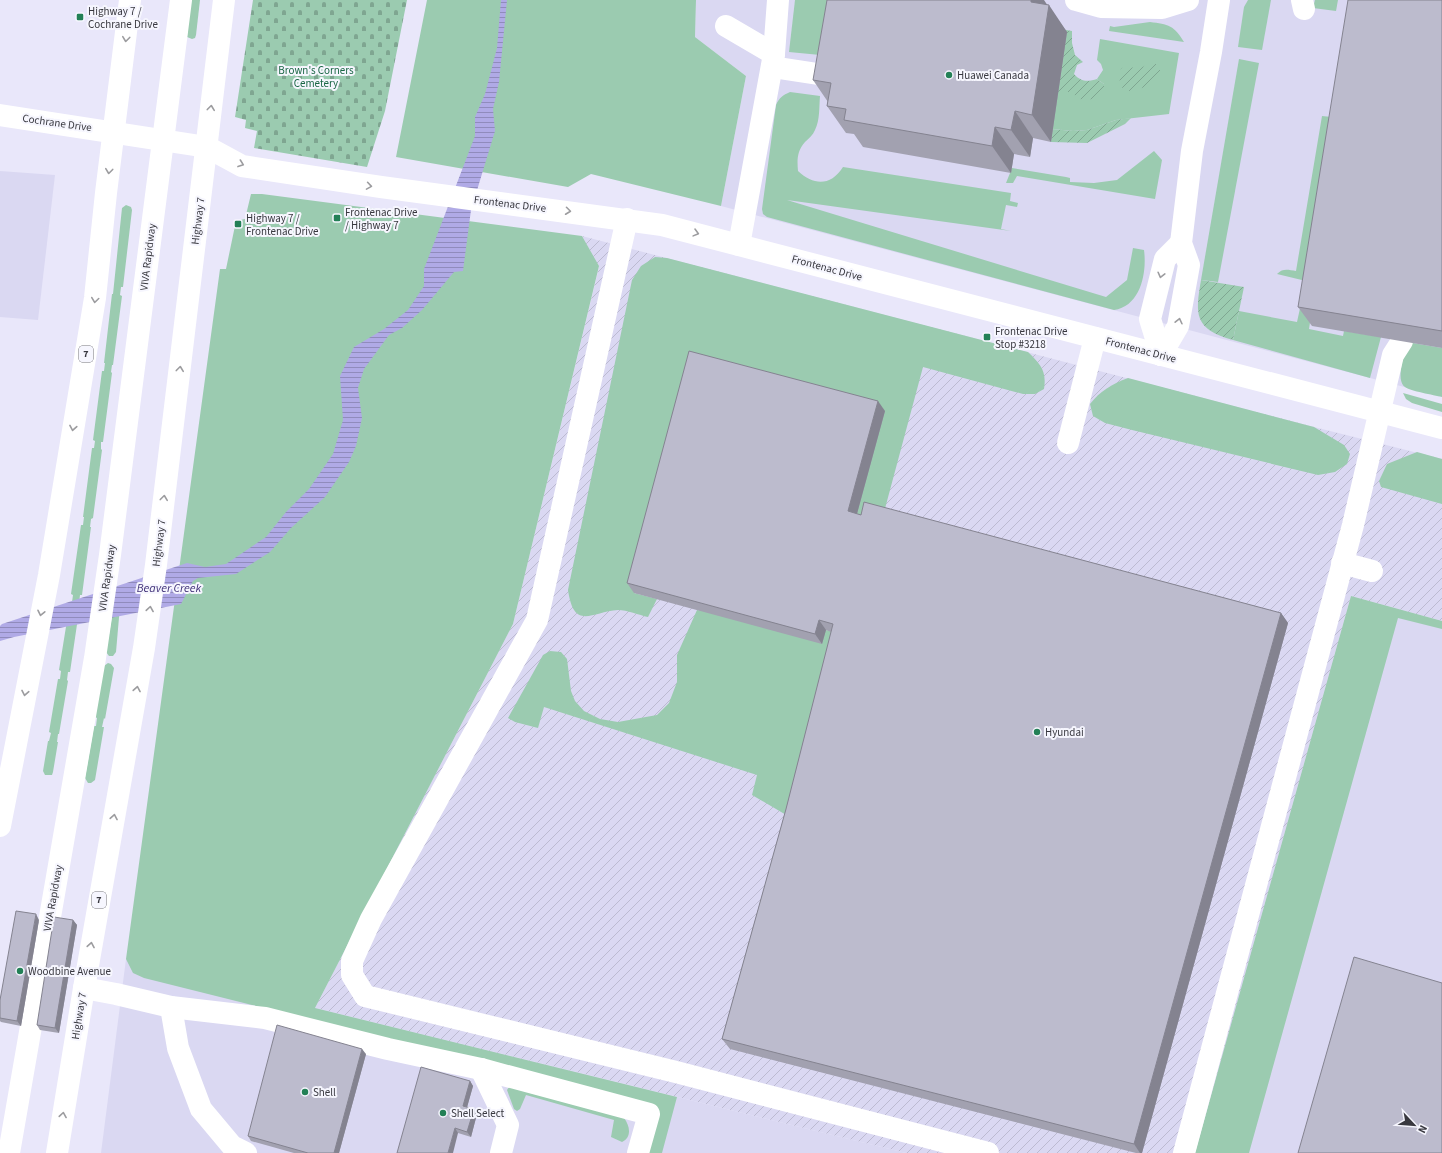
<svg xmlns="http://www.w3.org/2000/svg" width="1442" height="1153" font-family="'Source Sans 3',sans-serif">
<defs>
<pattern id="industrial-furrows" width="10" height="10" patternUnits="userSpaceOnUse"><rect width="10" height="10" fill="#dad8f2"/><path d="M-1 1l2-2M0 10L10 0M9 11l2-2" fill="none" stroke="#bcbad1"/></pattern>
<pattern id="cemetery-stones" width="16" height="16" patternUnits="userSpaceOnUse"><rect width="16" height="16" fill="#9bcbb0"/><path d="M2 7V4a2 2 0 0 1 4 0v3zM10 15v-3a2 2 0 0 1 4 0v3z" fill="#7fa691"/></pattern>
<pattern id="garden-furrows" width="10" height="10" patternUnits="userSpaceOnUse"><rect width="10" height="10" fill="#9bcbb0"/><path d="M-1 1l2-2M0 10L10 0M9 11l2-2" fill="none" stroke="#7fa691"/></pattern>
<pattern id="water-rules" width="6" height="5" patternUnits="userSpaceOnUse"><rect width="6" height="5" fill="#b0aae6"/><path d="M0 2.5h6" fill="none" stroke="#908bbc"/></pattern>
</defs>
<rect width="100%" height="100%" fill="#e9e7fa"/>
<g fill="#dad8f2">
<polygon points="696,0 1442,0 1442,397 721,206 746,76 695,37"/>
<polygon points="0,171 55,175 38,320 0,317"/>
<polygon points="1351,596 1442,621 1442,1153 1195,1153"/>
<polygon points="126,959 315,1008 906,1153 101,1153"/>
</g>
<polygon fill="url(#industrial-furrows)" points="582,236 1314,427 1442,459 1442,621 1351,596 1195,1153 906,1153 315,1008 513,624 599,267"/>
<g fill="#9bcbb0">
<polygon points="190,0 200,0 196,35 195,38 192,39 187,37"/>
<polygon points="427,0 696,0 695,37 746,76 721,206 591,174 568,187 396,157"/>
<polygon points="795,0 851,0 841,57 789,52"/>
<polygon points="1248,0 1271,0 1262,50 1238,47 1244,7"/>
<polygon points="1315,0 1338,0 1336,11 1313,8"/>
<path d="M1150,22C1168,24 1175,26 1184,42L1109,31L1110,26L1114,27Z"/>
<polygon points="1100,39 1179,53 1169,114 1116,120 1087,130 1073,131 1052,129 1058,92 1072,92 1104,84 1097,79 1103,70 1101,64 1097,60"/>
<polygon points="1239,59 1259,63 1218,282 1201,280"/>
<path d="M790,92L820,96C819,107 820,120 815,130C813,135 809,138 805,142C797,151 797,160 798,171C814,186 831,186 843,167L1011,193L1010,201L1018,203L1017,207L1006,205L1001,229L1011,231L787,200L1106,297L1127,280L1133,248L1144,250C1147,272 1141,306 1114,310L767,217L763,214L762,209L776,105C779,98 783,95 790,92Z"/>
<path d="M1322,116L1341,118L1309,329L1343,336L1344,331L1381,337L1370,378L1233,340L1239,311L1297,322L1306,281L1277,274C1283,268 1288,270 1296,271Z"/>
<polygon points="1154,151 1162,160 1155,199 1017,176 1013,183 1006,183 1012,168 1066,177 1070,178 1070,182 1094,183 1117,180"/>
<polygon points="251,194 262,194 582,236 599,266 513,624 315,1008 677,1097 662,1153 647,1153 633,1100 144,978 133,973 126,959 220,269 226,269 236,221 245,219"/>
<polygon points="126,205 131,207 132,210 123,287 121,287 120,295 122,296 113,365 112,365 111,372 112,373 103,442 101,442 101,449 102,450 93,518 91,519 90,527 91,527 82,595 80,595 79,603 80,604 70,672 68,672 67,680 68,681 59,734 58,734 57,742 58,742 53,772 52,775 45,775 43,771 48,741 49,741 51,733 49,732 58,679 60,679 61,671 59,670 70,602 72,602 73,595 71,594 81,525 83,525 84,517 83,517 92,448 94,448 95,441 93,440 102,371 104,371 105,363 104,363 112,294 113,294 122,208"/>
<path d="M655,257L667,258L1028,352C1040,364 1047,370 1044,389L1035,394H1023L923,367L883,516L634,593L657,599L648,617C639,615 627,610 618,610C591,612 574,631 568,590L632,280L641,266Z"/>
<path d="M1407,342L1442,348V397C1434,395 1410,391 1405,387C1395,380 1405,352 1407,342Z"/>
<path d="M1128,378L1314,427L1344,445L1350,454L1347,464L1335,472L1318,475L1132,430L1105,423L1093,416L1090,404C1100,391 1112,384 1128,378Z"/>
<polygon points="1403,393 1442,404 1442,412 1412,403 1406,399"/>
<polygon points="1417,452 1442,459 1442,504 1381,487 1379,481 1387,464"/>
<polygon points="1351,596 1442,621 1442,629 1398,618 1249,1153 1195,1153"/>
<polygon points="114,605 120,606 116,652 113,656 109,656 106,652"/>
<polygon points="697,610 826,630 840,634 793,819 752,795 757,775 544,707 538,728 515,722 508,718 543,655 550,651 561,652 567,659 571,691 575,701 584,711 600,719 618,722 657,715 669,703 677,682 677,655"/>
<polygon points="108,663 111,664 114,668 105,719 104,718 102,727 104,727 95,780 91,783 88,783 85,778 94,726 96,726 97,718 95,717 104,666"/>
<path d="M509,1087L624,1118C630,1126 632,1137 622,1142L611,1137L614,1120L526,1095L520,1109L517,1111L514,1109L507,1090Z"/>
</g>
<polygon fill="url(#cemetery-stones)" points="253,0 407,0 385,111 367,167 254,148 257,131 245,128 246,120 235,117"/>
<g fill="url(#garden-furrows)">
<path d="M1050,27L1072,31V43L1075,55L1083,62L1077,65L1074,74C1081,82 1088,82 1097,79L1104,84V94C1096,100 1088,100 1078,99L1072,92H1058Z"/>
<path d="M1149,63H1155L1160,68V79C1150,86 1140,89 1129,91L1121,87L1119,77L1121,69L1127,65C1136,70 1141,69 1149,63Z"/>
<polygon points="1131,118 1125,124 1087,143 1051,142 1052,129 1073,131 1087,130 1116,120"/>
<path d="M1201,280L1244,287L1233,340C1194,329 1195,315 1201,280Z"/>
</g>
<polygon fill="url(#water-rules)" points="501,0 507,0 499,82 493,109 495,131 471,210 463,271 454,272 422,310 402,328 389,335 364,369 358,388 362,418 356,446 349,462 325,497 291,528 270,552 236,574 198,578 193,581 181,604 14,637 0,641 0,626 2,624 187,563 205,567 226,564 266,537 286,512 309,489 333,454 343,420 340,376 354,347 384,329 408,310 424,286 424,269 475,136 475,117 485,94 497,48"/>
<g fill="none" stroke-linecap="round" stroke-linejoin="round">
<g stroke="#fff" stroke-width="22">
<polyline points="1076,0 1101,7 1162,8 1188,0"/>
<polyline points="1302,0 1304,9"/>
<polyline points="726,26 774,54"/>
<polyline points="772,67 831,76"/>
<polyline points="0,115 207,147 242,166 381,187 662,225 1442,428"/>
<polyline points="627,219 537,620 371,919 352,961 352,975 365,996 676,1072 988,1153"/>
<polyline points="739,245 774,54 778,0"/>
<polyline points="1161,355 1178,326 1189,265 1181,243 1192,151 1211,52 1219,0"/>
<polyline points="1161,355 1150,319 1165,259 1181,243"/>
<polyline points="1068,443 1095,338"/>
<polyline points="1342,563 1372,571"/>
<polyline points="84,988 116,994 171,1007 265,1018 388,1049 481,1069 649,1114 638,1153"/>
<polyline points="171,1007 178,1048 201,1109 232,1146 246,1153"/>
<polyline points="481,1069 508,1125 501,1153"/>
<polyline points="9,1153 95,658 110,555 181,0"/>
<polyline points="1184,1153 1353,525 1393,355 1402,341 1408,312"/>
</g>
<g stroke="#fff" stroke-width="22">
<polyline points="0,826 49,575 95,298 106,193 130,0"/>
<polyline points="57,1153 84,988 144,648 156,565 224,0"/>
</g>
</g>
<g fill="#a2a1b0">
<polygon points="1442,0 1442,348 1312,326 1298,307"/>
<polygon points="1047,5 1067,32 1051,142 1033,138 1030,157 1014,154 1011,173 863,147 854,134 846,133 827,106 828,102 813,80"/>
<polygon points="885,411 857,514 1281,613 1288,623 1142,1153 1136,1153 730,1049 722,1039 786,809 831,632 826,630 822,644 634,593 627,583"/>
<polygon points="39,920 21,1026 1,1022 0,1021 0,1000"/>
<polygon points="73,920 77,925 59,1033 40,1030 37,1025"/>
<polygon points="366,1054 339,1153 294,1153 251,1141 248,1136"/>
<polygon points="470,1081 473,1086 467,1107 477,1114 471,1137 458,1133 397,1153"/>
</g>
<g fill="#848390">
<polygon points="1031,0 1044,0 1048,6 1049,5 1067,32 1051,142 1032,115"/>
<polygon points="1015,111 1033,138 1030,157 1011,130"/>
<polygon points="995,127 1014,154 1011,173 992,146"/>
<polygon points="878,401 885,411 855,521 848,511"/>
<polygon points="1281,613 1288,623 1142,1153 1140,1153 1134,1144"/>
<polygon points="819,620 826,630 822,644 815,634"/>
<polygon points="36,914 39,920 21,1026 17,1021"/>
<polygon points="73,920 77,925 59,1033 55,1028"/>
<polygon points="362,1049 366,1054 339,1153 334,1153"/>
<polygon points="470,1081 473,1086 466,1111 463,1106"/>
<polygon points="474,1109 477,1114 471,1137 467,1132"/>
<polygon points="455,1128 458,1133 453,1153 448,1153"/>
</g>
<g fill="#bcbbcd" stroke="#848390">
<polygon points="827,0 1031,0 1031,2 1049,5 1032,115 1015,111 1011,130 995,127 992,146 844,120 846,109 827,106 831,83 813,80"/>
<polygon points="1348,0 1442,0 1442,331 1298,307"/>
<polygon points="689,351 878,401 848,511 861,515 864,502 1281,613 1134,1144 722,1039 786,809 833,624 819,620 815,634 627,583"/>
<polygon points="16,911 36,914 17,1021 0,1018 0,1000"/>
<polygon points="54,917 73,920 55,1028 37,1025"/>
<polygon points="1354,957 1442,983 1442,1153 1298,1153"/>
<polygon points="277,1025 362,1049 334,1153 308,1153 248,1136"/>
<polygon points="421,1067 470,1081 463,1106 474,1109 467,1132 455,1128 448,1153 397,1153"/>
</g>
<defs><path id="oneway-chevron" d="M-2-3.5L2.5 0L-2 3.5" fill="none" stroke-width="1.6" stroke-linecap="round" stroke-linejoin="round"/></defs>
<g stroke="#9c9c9f">
<use href="#oneway-chevron" transform="translate(126 39) rotate(97)"/>
<use href="#oneway-chevron" transform="translate(211 108) rotate(-83)"/>
<use href="#oneway-chevron" transform="translate(241 164) rotate(20)"/>
<use href="#oneway-chevron" transform="translate(109 171) rotate(97)"/>
<use href="#oneway-chevron" transform="translate(369 186) rotate(9)"/>
<use href="#oneway-chevron" transform="translate(568 211) rotate(7)"/>
<use href="#oneway-chevron" transform="translate(696 233) rotate(15)"/>
<use href="#oneway-chevron" transform="translate(1161 275) rotate(104)"/>
<use href="#oneway-chevron" transform="translate(95 300) rotate(98)"/>
<use href="#oneway-chevron" transform="translate(1179 321) rotate(-77)"/>
<use href="#oneway-chevron" transform="translate(180 369) rotate(-83)"/>
<use href="#oneway-chevron" transform="translate(73 428) rotate(100)"/>
<use href="#oneway-chevron" transform="translate(164 498) rotate(-83)"/>
<use href="#oneway-chevron" transform="translate(150 609) rotate(-81)"/>
<use href="#oneway-chevron" transform="translate(41 613) rotate(102)"/>
<use href="#oneway-chevron" transform="translate(137 689) rotate(-80)"/>
<use href="#oneway-chevron" transform="translate(25 693) rotate(101)"/>
<use href="#oneway-chevron" transform="translate(114 817) rotate(-80)"/>
<use href="#oneway-chevron" transform="translate(91 945) rotate(-80)"/>
<use href="#oneway-chevron" transform="translate(63 1115) rotate(-81)"/>
</g>
<g fill="#238056" stroke="#f6f6fe" stroke-width="1.5">
<rect x="76" y="13" width="8" height="8" rx="2"/>
<circle cx="949" cy="75" r="4"/>
<rect x="333" y="214" width="8" height="8" rx="2"/>
<rect x="234" y="220" width="8" height="8" rx="2"/>
<rect x="983" y="333" width="8" height="8" rx="2"/>
<circle cx="1037" cy="732" r="4"/>
<circle cx="20" cy="971" r="4"/>
<circle cx="305" cy="1092" r="4"/>
<circle cx="443" cy="1113" r="4"/>
</g>
<g text-anchor="middle" dominant-baseline="central" stroke-width="4" stroke-linejoin="round" paint-order="stroke">
<g fill="#f6f6fe" stroke="#717178" stroke-width="1">
<rect x="79" y="346" width="14" height="16" rx="3"/>
<rect x="92" y="892" width="14" height="16" rx="3"/>
</g>
<g font-size="10" font-weight="bold" fill="#38383f">
<text x="86" y="354">7</text>
<text x="99" y="900">7</text>
</g>
<g font-size="11" fill="#38383f" stroke="#f6f6fe" text-anchor="start">
<text x="88" y="11">Highway 7 /<tspan x="88" dy="13">Cochrane Drive</tspan></text>
<text x="957" y="75">Huawei Canada</text>
<text x="345" y="212">Frontenac Drive<tspan x="345" dy="13">/ Highway 7</tspan></text>
<text x="246" y="218">Highway 7 /<tspan x="246" dy="13">Frontenac Drive</tspan></text>
<text x="995" y="331">Frontenac Drive<tspan x="995" dy="13">Stop #3218</tspan></text>
<text x="1045" y="732">Hyundai</text>
<text x="28" y="971">Woodbine Avenue</text>
<text x="313" y="1092">Shell</text>
<text x="451" y="1113">Shell Select</text>
</g>
<g font-size="11" fill="#1a6745" stroke="#f6f6fe">
<text x="316" y="70">Brown's Corners<tspan x="316" dy="13">Cemetery</tspan></text>
</g>
<g font-size="11" fill="#38383f" stroke="#f6f6fe">
<text transform="translate(57 123) rotate(8)">Cochrane Drive</text>
<text transform="translate(510 204) rotate(7)">Frontenac Drive</text>
<text transform="translate(198 221) rotate(-83)">Highway 7</text>
<text transform="translate(148 257) rotate(-83)">VIVA Rapidway</text>
<text transform="translate(827 268) rotate(15)">Frontenac Drive</text>
<text transform="translate(1141 350) rotate(15)">Frontenac Drive</text>
<text transform="translate(159 543) rotate(-83)">Highway 7</text>
<text transform="translate(107 578) rotate(-82)">VIVA Rapidway</text>
<text transform="translate(53 898) rotate(-80)">VIVA Rapidway</text>
<text transform="translate(79 1016) rotate(-81)">Highway 7</text>
</g>
<g font-size="12" font-style="italic" fill="#3f3077" stroke="#f6f6fe">
<text x="169" y="588">Beaver Creek</text>
</g>
</g>
<g transform="translate(1414 1125) rotate(116)" stroke="#f6f6fe" stroke-width="3" paint-order="stroke">
<path d="M0-3L7 15L0 10L-7 15Z" fill="#38383f"/>
<text y="-6" font-size="11" font-weight="bold" text-anchor="middle" fill="#38383f">N</text>
</g>
</svg>
